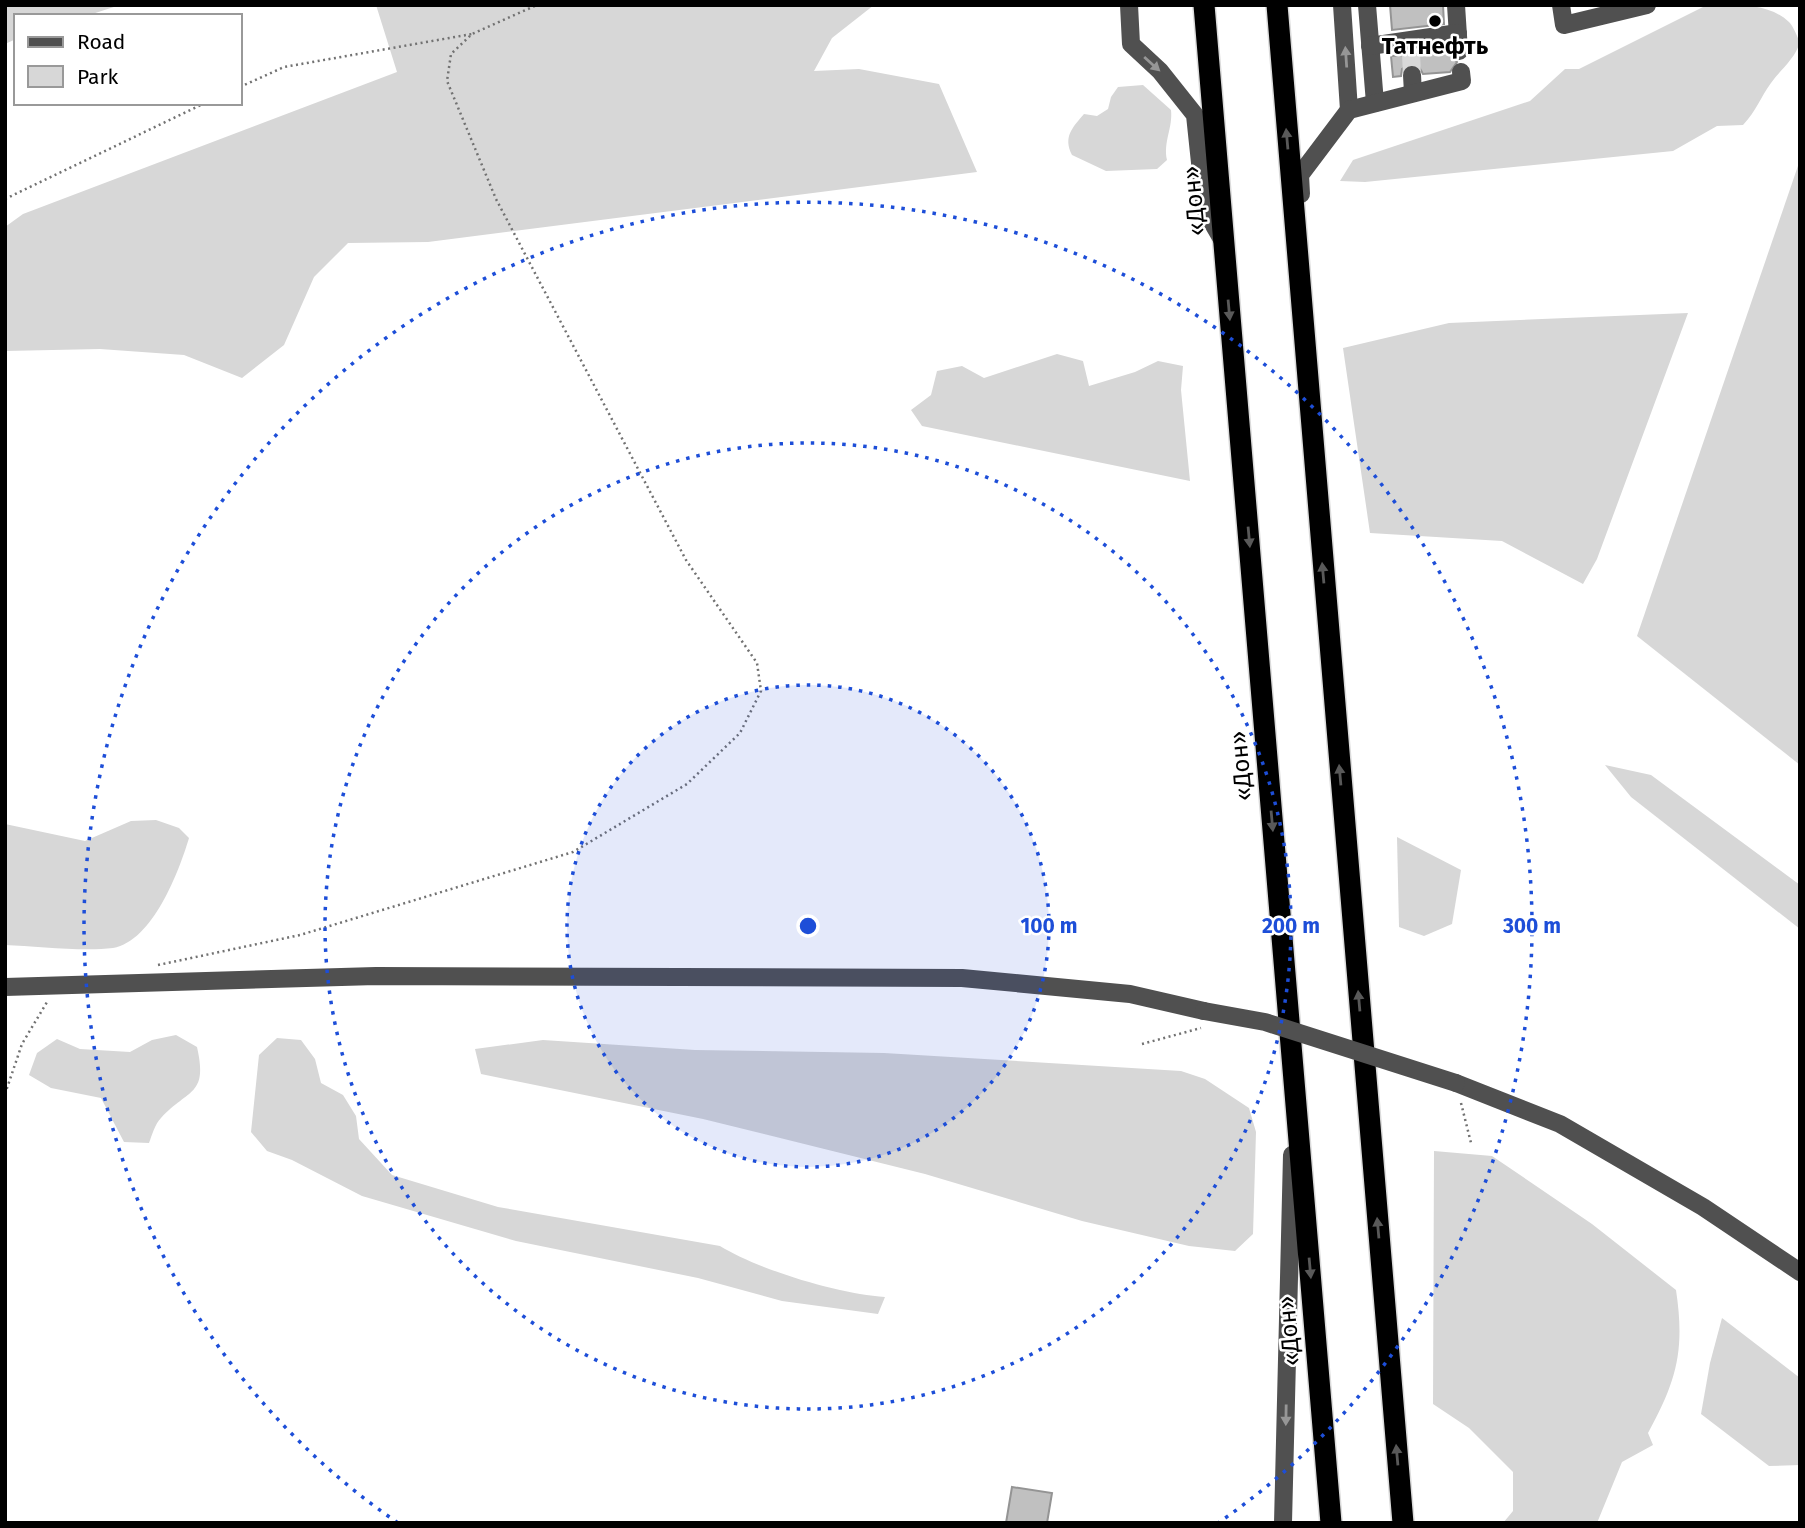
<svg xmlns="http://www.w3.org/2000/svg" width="1805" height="1528" font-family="'Fira Sans',sans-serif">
<rect width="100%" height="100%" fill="#fff"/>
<g fill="#d7d7d7">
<polygon points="5,5 120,5 86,16 16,16 16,39 5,44"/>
<polygon points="376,5 874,5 832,38 814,71 859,69 939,84 977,172 428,242 348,243 314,277 284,345 242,378 184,355 100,349 5,351 5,227 23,214 397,72"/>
<path d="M1707,5C1733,5 1768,2 1789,22C1794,27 1797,37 1800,42C1795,59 1781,69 1771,83C1760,98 1757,110 1743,125L1717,126L1673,151L1365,182L1340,181L1353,160L1530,101L1565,69H1579Z"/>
<path d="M1143,85L1171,110C1173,128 1163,142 1167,160L1157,169L1106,171L1072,155C1063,137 1072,128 1084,114L1097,116L1108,109L1111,97L1118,87Z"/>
<polygon points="1800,160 1800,765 1637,636"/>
<polygon points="1688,313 1597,559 1583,584 1502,541 1370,533 1343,348 1449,323"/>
<polygon points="1057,354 1083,361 1089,386 1135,372 1158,361 1183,366 1181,390 1190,481 922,426 911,410 931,395 937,371 962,366 984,378"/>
<polygon points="1605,765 1651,775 1800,885 1800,929 1631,797"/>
<path d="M156,820L179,828L189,838C179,871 153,941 113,948C83,952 36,946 5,945V824L85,841L131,821Z"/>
<polygon points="1397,837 1461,870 1452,924 1424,936 1399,927"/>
<path d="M176,1035L197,1047C208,1096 189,1088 161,1118C155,1124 152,1135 149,1143L124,1142L101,1098L51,1088L29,1075L37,1053L57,1039L80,1049L130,1052L152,1040Z"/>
<path d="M277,1038L301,1040L315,1059L321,1083L343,1095L356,1116L359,1139L392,1175L498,1207L720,1246C759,1270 839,1294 885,1297L878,1314L782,1301L698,1278L516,1241L362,1196L292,1160L267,1151L251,1132L259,1055Z"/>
<polygon points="543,1040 695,1050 884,1053 1181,1071 1205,1079 1249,1108 1256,1132 1253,1234 1235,1251 1189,1246 1082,1221 925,1174 703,1119 481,1074 475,1049"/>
<path d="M1434,1151L1492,1156L1592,1224L1676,1290C1685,1350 1677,1380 1648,1433L1653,1445L1622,1462L1597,1523H1503L1513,1511V1472L1469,1428L1433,1404Z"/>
<polygon points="1722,1318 1800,1378 1800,1465 1769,1466 1701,1414 1710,1363"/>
</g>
<g fill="#c0c0c0" stroke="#949494" stroke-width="2">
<polygon points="1390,5 1443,5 1444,24 1392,30"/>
<polygon points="1448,52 1457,62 1450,72 1423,74 1418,65 1411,64 1402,69 1401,76 1393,77 1391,56"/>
<polygon points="1012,1487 1052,1493 1047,1523 1006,1523"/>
</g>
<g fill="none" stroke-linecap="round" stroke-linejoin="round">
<polyline stroke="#d9d9d9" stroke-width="18" stroke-dasharray="18 9" stroke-linecap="butt" points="1411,54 1412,75"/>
<g stroke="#dbdbdb" stroke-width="24">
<g id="highway">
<polyline points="1204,5 1331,1523"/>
<polyline points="1277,5 1403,1523"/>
</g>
</g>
<g stroke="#727272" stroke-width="2.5" stroke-dasharray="2 3.5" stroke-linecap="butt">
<polyline points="240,87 284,67 472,34"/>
<polyline points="5,199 205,103"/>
<polyline points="158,965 300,935 573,852 687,784 740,733 761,691 757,663 686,560 496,199 447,81 451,54 472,34 537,5"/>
<polyline points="1142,1044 1201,1028"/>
<polyline points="5,1094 22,1044 47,1002"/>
<polyline points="1461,1103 1471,1143"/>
</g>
<g stroke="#505050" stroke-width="18">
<polyline points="1129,5 1131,44 1160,71 1195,115 1205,210 1223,241"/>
<polyline points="1342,5 1349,110"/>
<polyline points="1367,5 1375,103"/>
<polyline points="1456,5 1459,51"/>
<polyline points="1561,5 1564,25 1647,5"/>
<polyline points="1370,46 1458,33"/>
<polyline points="1412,75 1413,93"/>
<polyline points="1301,194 1300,175 1349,110 1462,81 1461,72"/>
<polyline points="5,987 376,976 962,978 1130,994 1204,1011"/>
<polyline points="1456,1083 1560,1124 1703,1207 1800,1272"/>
<polyline points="1283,1523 1292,1155"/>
</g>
<use href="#highway" stroke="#000" stroke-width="21"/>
<polyline stroke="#505050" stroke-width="18" points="1204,1011 1265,1022 1456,1083"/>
</g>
<defs><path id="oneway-solid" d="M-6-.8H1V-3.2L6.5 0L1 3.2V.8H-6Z" transform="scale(1.75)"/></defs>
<g fill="#969696">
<use href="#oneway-solid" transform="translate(1346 57) rotate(-94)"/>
<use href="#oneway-solid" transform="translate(1152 64) rotate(42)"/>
<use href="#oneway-solid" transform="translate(1286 1415) rotate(91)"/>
</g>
<g fill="#595959">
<use href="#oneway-solid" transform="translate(1287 139) rotate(-95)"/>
<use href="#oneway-solid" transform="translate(1229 310) rotate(85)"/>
<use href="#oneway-solid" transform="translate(1249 537) rotate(85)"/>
<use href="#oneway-solid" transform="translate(1323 573) rotate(-95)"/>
<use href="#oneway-solid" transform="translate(1340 775) rotate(-95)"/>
<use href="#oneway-solid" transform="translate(1272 821) rotate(85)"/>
<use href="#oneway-solid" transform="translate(1359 1001) rotate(-95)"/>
<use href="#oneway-solid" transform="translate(1378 1228) rotate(-95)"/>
<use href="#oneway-solid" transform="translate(1310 1268) rotate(85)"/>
<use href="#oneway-solid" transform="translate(1397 1455) rotate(-95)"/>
</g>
<circle cx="808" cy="926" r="241" fill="#1d4ed8" fill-opacity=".12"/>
<g fill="none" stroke="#1d4ed8" stroke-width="3.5" stroke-dasharray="3.5 7">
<circle cx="808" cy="926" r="241"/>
<circle cx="808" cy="926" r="483"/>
<path d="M398 1523A724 724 0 1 1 1218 1523"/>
</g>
<circle fill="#000" stroke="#fff" stroke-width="2.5" cx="1435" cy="21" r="7"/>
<g text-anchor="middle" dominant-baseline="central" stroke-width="5" stroke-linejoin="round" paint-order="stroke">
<g font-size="24" font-weight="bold" fill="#000" stroke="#fff">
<text x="1435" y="46">Татнефть</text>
</g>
<g font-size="24" fill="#000" stroke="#fff">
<text transform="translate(1194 201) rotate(-95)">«Дон»</text>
<text transform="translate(1241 766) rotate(-95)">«Дон»</text>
<text transform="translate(1289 1331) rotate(-95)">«Дон»</text>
</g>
</g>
<circle cx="808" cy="926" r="10" fill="#1d4ed8" stroke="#fff" stroke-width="3.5"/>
<g font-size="21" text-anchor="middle" font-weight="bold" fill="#1d4ed8" stroke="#fff" stroke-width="5" stroke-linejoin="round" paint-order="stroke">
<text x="1049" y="933">100 m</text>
<text x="1291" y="933">200 m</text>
<text x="1532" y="933">300 m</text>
</g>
<rect width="1805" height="1528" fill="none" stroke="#000000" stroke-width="14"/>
<rect x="14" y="14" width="228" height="91" fill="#ffffff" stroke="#999999" stroke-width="2"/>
<rect x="28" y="37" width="35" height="10" fill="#505050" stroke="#999999" stroke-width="2"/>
<text x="77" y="49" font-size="21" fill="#000000">Road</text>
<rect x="28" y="66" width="35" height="21" fill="#d7d7d7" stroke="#999999" stroke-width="2"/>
<text x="77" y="84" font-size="21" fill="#000000">Park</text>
</svg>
